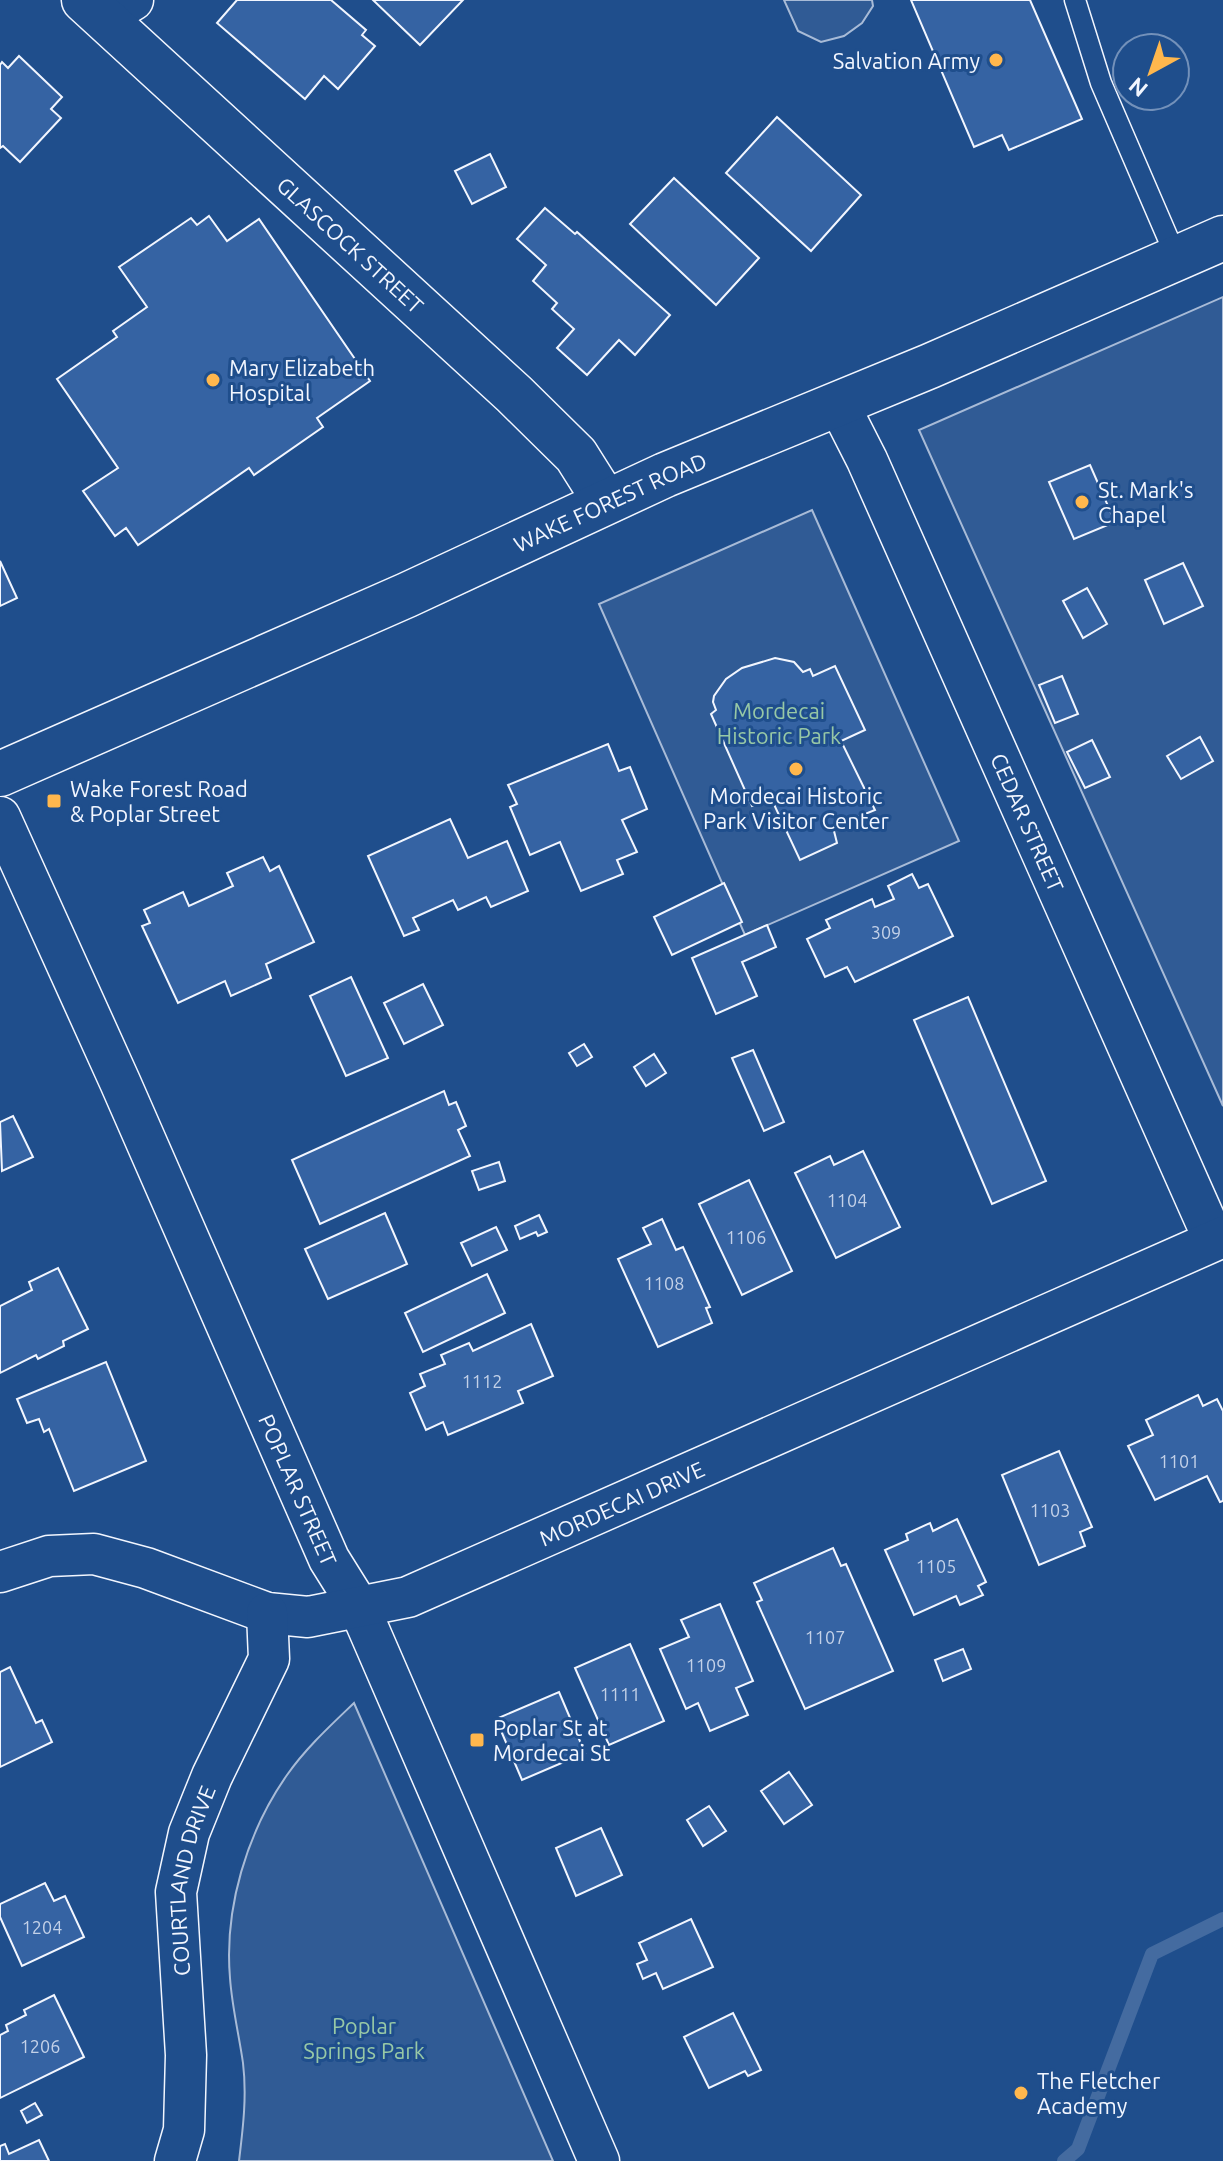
<svg xmlns="http://www.w3.org/2000/svg" width="1223" height="2161" font-family="Ubuntu,sans-serif">
<rect width="100%" height="100%" fill="#1f4e8c"/>
<g fill="#305b95" stroke="#a8bbd7" stroke-width="2">
<polygon points="784,0 872,0 873,6 862,23 844,36 821,42 798,31"/>
<polygon points="1223,297 1223,1106 919,430"/>
<polygon points="812,510 959,841 745,935 599,604"/>
<path d="M354,1703L553,2161H239C243,2128 247,2096 243,2063C239,2035 232,2007 230,1978C224,1908 247,1832 287,1775C306,1748 330,1726 354,1703Z"/>
</g>
<g fill="none" stroke-linecap="round" stroke-linejoin="round">
<polyline stroke="#446ba0" stroke-width="14" points="1064,2161 1078,2149 1152,1954 1223,1919"/>
</g>
<g fill="#3563a3" stroke="#f2f6ff" stroke-width="2">
<polygon points="237,0 331,0 366,30 362,35 375,46 338,89 324,76 305,99 217,23"/>
<polygon points="373,0 463,0 420,45"/>
<polygon points="911,0 1030,0 1082,119 1009,150 1002,135 974,147"/>
<polygon points="19,56 62,97 51,109 61,118 20,162 3,146 0,148 0,65 2,62 8,68"/>
<polygon points="777,117 861,195 811,251 726,173"/>
<polygon points="490,154 506,187 472,204 455,171"/>
<polygon points="674,178 759,258 716,305 630,224"/>
<polygon points="545,208 575,234 577,232 670,315 635,355 619,340 587,375 557,348 574,329 552,309 557,303 533,281 546,265 517,239"/>
<polygon points="209,216 227,241 259,219 370,381 317,418 323,427 254,475 249,468 138,545 126,528 115,536 83,491 118,468 57,379 117,337 113,331 147,307 119,267 191,218 197,225"/>
<polygon points="1090,465 1115,522 1074,539 1049,482"/>
<polygon points="0,561 17,598 0,606"/>
<polygon points="1183,563 1203,606 1164,624 1145,580"/>
<polygon points="1087,588 1107,624 1083,638 1063,601"/>
<polygon points="775,658 794,662 803,672 810,669 813,676 835,666 865,730 841,741 875,810 833,827 837,843 800,860 771,798 752,806 711,714 716,710 713,702 714,696 726,679 742,668"/>
<polygon points="1062,676 1078,714 1055,723 1039,685"/>
<polygon points="1200,737 1213,761 1181,779 1167,756"/>
<polygon points="1092,740 1110,777 1085,788 1067,752"/>
<polygon points="608,744 619,771 630,767 647,809 622,820 637,852 617,860 623,874 581,891 560,842 530,855 510,807 517,804 508,785"/>
<polygon points="450,819 468,858 507,841 528,891 491,907 486,897 458,910 453,900 413,918 419,930 404,936 368,856"/>
<polygon points="263,857 270,871 279,866 314,942 266,964 271,978 231,996 225,981 178,1003 142,926 150,923 144,910 183,892 189,906 233,886 227,873"/>
<polygon points="912,874 919,888 928,884 953,936 855,982 847,967 825,977 807,939 830,928 826,920 872,899 875,907 894,899 888,886"/>
<polygon points="724,883 742,922 672,955 654,917"/>
<polygon points="767,925 776,947 742,962 757,996 716,1014 692,958"/>
<polygon points="351,977 388,1058 346,1076 310,996"/>
<polygon points="423,984 443,1025 404,1044 384,1003"/>
<polygon points="968,997 1046,1181 992,1204 914,1020"/>
<polygon points="584,1044 592,1057 577,1066 569,1053"/>
<polygon points="753,1050 784,1122 764,1131 732,1058"/>
<polygon points="654,1054 666,1073 646,1086 634,1067"/>
<polygon points="444,1091 449,1105 456,1102 466,1126 458,1130 470,1156 320,1224 292,1160"/>
<polygon points="13,1116 33,1157 2,1171 0,1122"/>
<polygon points="863,1151 900,1227 836,1258 795,1173 830,1156 834,1165"/>
<polygon points="499,1162 505,1181 479,1190 472,1171"/>
<polygon points="749,1180 792,1271 742,1295 699,1204"/>
<polygon points="385,1213 407,1264 328,1299 305,1249"/>
<polygon points="539,1215 547,1232 538,1236 536,1232 520,1239 515,1226"/>
<polygon points="662,1219 676,1250 683,1247 710,1307 706,1308 712,1323 658,1347 618,1259 651,1244 643,1228"/>
<polygon points="496,1227 507,1250 472,1266 461,1243"/>
<polygon points="58,1268 88,1329 63,1341 64,1346 38,1359 36,1355 0,1373 0,1306 32,1290 29,1282"/>
<polygon points="487,1274 505,1313 423,1352 405,1313"/>
<polygon points="531,1324 553,1376 518,1391 523,1403 448,1435 443,1422 426,1430 410,1393 425,1386 420,1374 445,1364 441,1355 469,1343 473,1351"/>
<polygon points="106,1362 146,1461 74,1491 49,1429 44,1432 39,1419 27,1423 17,1399"/>
<polygon points="1198,1395 1203,1406 1217,1399 1223,1411 1223,1501 1220,1502 1207,1476 1155,1500 1128,1446 1153,1435 1146,1420"/>
<polygon points="1059,1451 1092,1527 1080,1532 1085,1546 1039,1565 1002,1475"/>
<polygon points="957,1519 986,1582 978,1586 983,1595 960,1605 956,1596 914,1615 885,1550 908,1540 906,1534 930,1523 933,1531"/>
<polygon points="833,1548 841,1566 846,1564 893,1671 805,1709 757,1602 762,1600 754,1583"/>
<polygon points="720,1604 753,1681 736,1688 748,1715 710,1731 698,1703 686,1709 660,1649 689,1637 681,1620"/>
<polygon points="630,1644 664,1721 609,1745 575,1668"/>
<polygon points="963,1649 971,1669 943,1681 935,1660"/>
<polygon points="10,1667 36,1723 42,1720 52,1742 0,1767 0,1672"/>
<polygon points="559,1692 585,1753 522,1780 496,1719"/>
<polygon points="789,1772 812,1805 784,1824 761,1791"/>
<polygon points="709,1806 726,1831 703,1846 687,1820"/>
<polygon points="601,1828 622,1875 576,1896 556,1848"/>
<polygon points="45,1883 54,1901 65,1896 84,1937 22,1966 0,1917 0,1904"/>
<polygon points="691,1919 713,1967 663,1989 656,1973 643,1979 637,1964 647,1960 639,1943"/>
<polygon points="54,1995 84,2057 0,2098 0,2035 8,2031 6,2025 26,2015 24,2010"/>
<polygon points="733,2013 761,2070 748,2076 745,2071 709,2088 684,2037"/>
<polygon points="35,2103 42,2115 27,2123 21,2111"/>
<polygon points="39,2140 49,2161 0,2161 0,2146 5,2144 9,2154"/>
</g>
<g fill="none" stroke-linecap="round" stroke-linejoin="round">
<g stroke="#f2f6ff" stroke-width="23">
<polyline id="lane" points="1075,0 1101,83 1177,259"/>
</g>
<g stroke="#f2f6ff" stroke-width="43">
<g id="street">
<polyline points="104,18 133,0"/>
<path id="s1" d="M839,405L867,460L1214,1240"/>
<path id="s2" d="M0,817L120,1082L329,1559L359,1607L599,2161"/>
<path id="s3" d="M0,1572L49,1556L94,1554L146,1568L267,1613L308,1617L408,1597L1223,1237"/>
<path id="s4" d="M175,2161L184,2130L186,2055L176,1892L189,1833L212,1776L269,1659L267,1613"/>
</g>
</g>
<g stroke="#f2f6ff" stroke-width="47">
<g id="secondary">
<path id="s5" d="M84,0L514,394L576,455L605,501"/>
<path id="s6" d="M0,774L407,595L665,475L930,366L1223,238"/>
</g>
</g>
<use href="#lane" stroke="#1f4e8c" stroke-width="20"/>
<use href="#street" stroke="#1f4e8c" stroke-width="40"/>
<use href="#secondary" stroke="#1f4e8c" stroke-width="44"/>
</g>
<g fill="#ffb74d" stroke="#1f4e8c" stroke-width="3">
<circle cx="996" cy="60" r="8"/>
<circle cx="213" cy="380" r="8"/>
<circle cx="1082" cy="502" r="8"/>
<circle cx="796" cy="769" r="8"/>
<rect x="46" y="793" width="16" height="16" rx="4"/>
<rect x="469" y="1732" width="16" height="16" rx="4"/>
<circle cx="1021" cy="2093" r="8"/>
</g>
<g text-anchor="middle" dominant-baseline="central" stroke-width="6" stroke-linejoin="round" paint-order="stroke">
<g font-size="18" fill="#c3d1e8">
<text x="886" y="932">309</text>
<text x="847" y="1200">1104</text>
<text x="746" y="1237">1106</text>
<text x="664" y="1283">1108</text>
<text x="482" y="1381">1112</text>
<text x="1179" y="1461">1101</text>
<text x="1050" y="1510">1103</text>
<text x="936" y="1566">1105</text>
<text x="825" y="1637">1107</text>
<text x="706" y="1665">1109</text>
<text x="620" y="1694">1111</text>
<text x="42" y="1927">1204</text>
<text x="40" y="2046">1206</text>
</g>
<g font-size="22" fill="#f2f6ff" stroke="#1f4e8c" text-anchor="start">
<text x="980" y="60" text-anchor="end">Salvation Army</text>
<text x="229" y="367">Mary Elizabeth<tspan x="229" dy="25">Hospital</tspan></text>
<text x="1098" y="489">St. Mark's<tspan x="1098" dy="25">Chapel</tspan></text>
<text x="70" y="788">Wake Forest Road<tspan x="70" dy="25">&amp; Poplar Street</tspan></text>
<text x="796" y="795" text-anchor="middle">Mordecai Historic<tspan x="796" dy="25">Park Visitor Center</tspan></text>
<text x="493" y="1727">Poplar St at<tspan x="493" dy="25">Mordecai St</tspan></text>
<text x="1037" y="2080">The Fletcher<tspan x="1037" dy="25">Academy</tspan></text>
</g>
<g font-size="22" fill="#f2f6ff" stroke="#1f4e8c">
<text stroke="none"><textPath href="#s5" startOffset="362">GLASCOCK STREET</textPath></text>
<text stroke="none"><textPath href="#s6" startOffset="668">WAKE FOREST ROAD</textPath></text>
<text stroke="none"><textPath href="#s1" startOffset="458">CEDAR STREET</textPath></text>
<text stroke="none"><textPath href="#s2" startOffset="736">POPLAR STREET</textPath></text>
<text stroke="none"><textPath href="#s3" startOffset="656">MORDECAI DRIVE</textPath></text>
<text stroke="none"><textPath href="#s4" startOffset="284">COURTLAND DRIVE</textPath></text>
</g>
<g font-size="22" fill="#97c8a6" stroke="#1f4e8c">
<text x="779" y="710">Mordecai<tspan x="779" dy="25">Historic Park</tspan></text>
<text x="364" y="2025">Poplar<tspan x="364" dy="25">Springs Park</tspan></text>
</g>
</g>
<g transform="translate(1151 72) rotate(220)"><circle r="38" fill="#1f4e8c" stroke="#7391ba" stroke-width="2"/>
<path d="M0-6L14 30L0 20L-14 30Z" fill="#ffb74d"/>
<text y="-12" font-size="22" font-weight="bold" text-anchor="middle" fill="#f2f6ff">N</text>
</g>
</svg>
